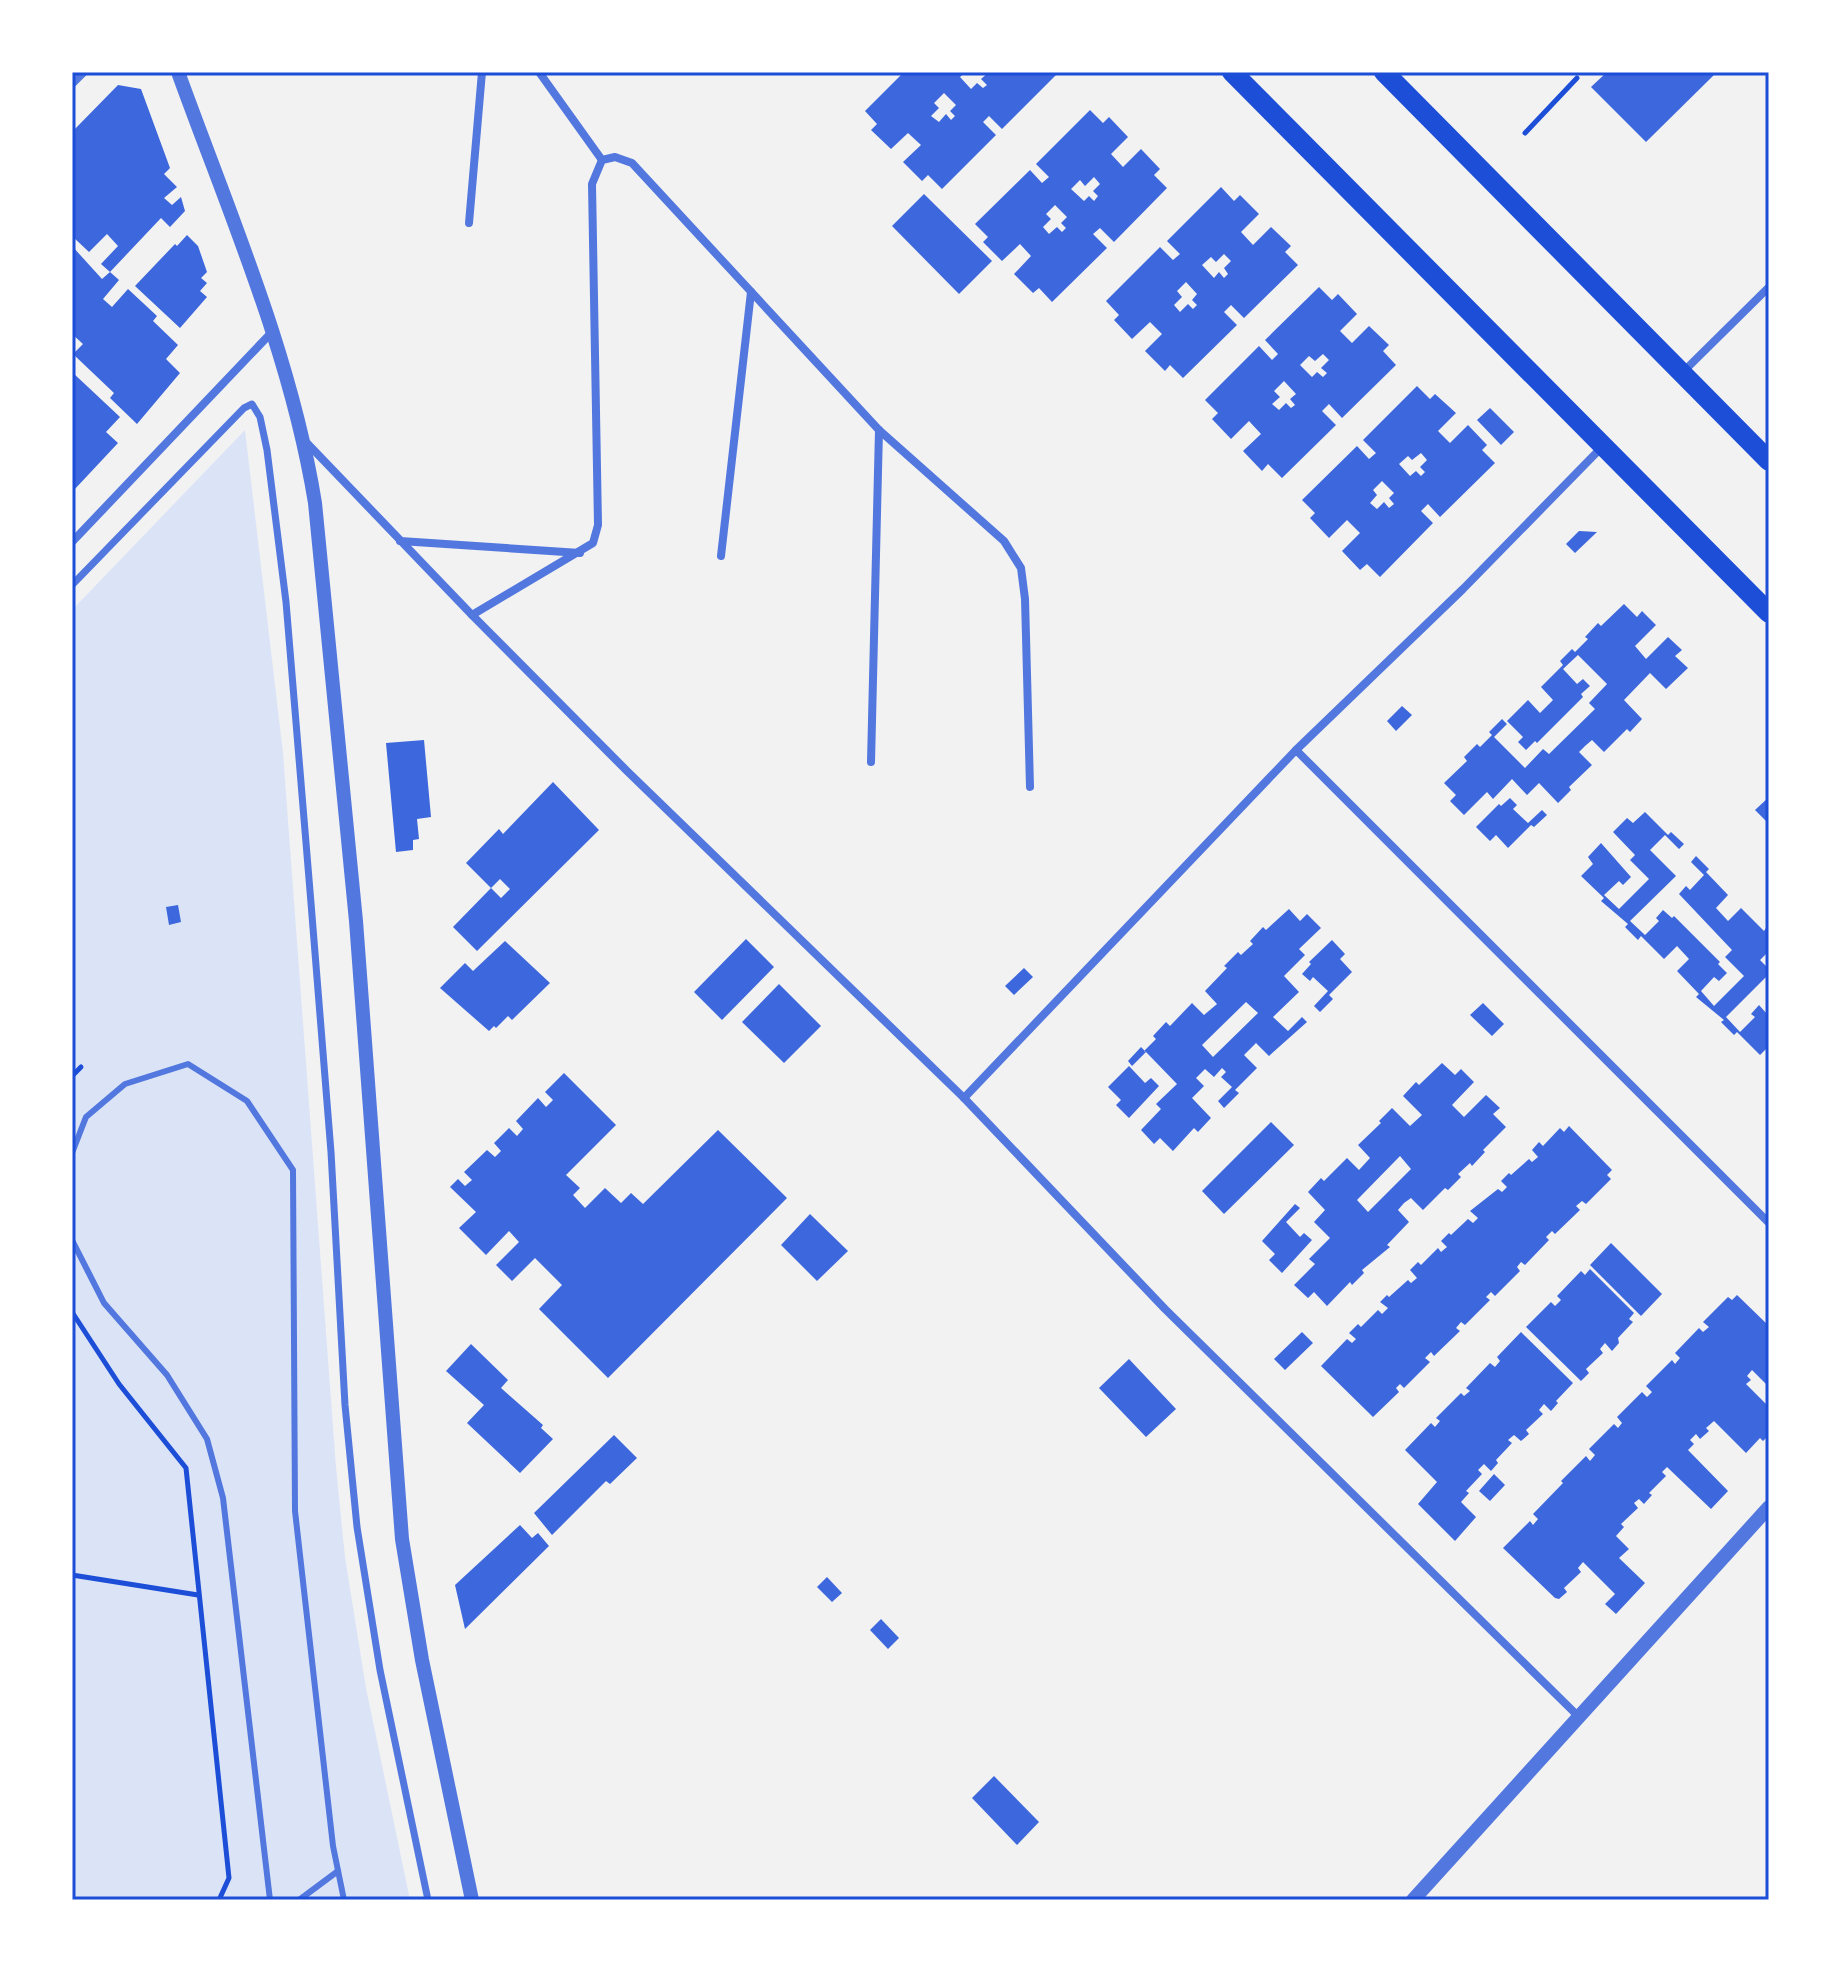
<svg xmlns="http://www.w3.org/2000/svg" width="1841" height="1972" font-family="'Asap Condensed',sans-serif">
<rect width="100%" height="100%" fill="#f2f2f2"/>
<polygon fill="#dbe4f7" points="245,430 283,753 336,1467 345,1557 366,1688 410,1900 72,1900 72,610"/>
<g fill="#3d67dc" fill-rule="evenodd">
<path d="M904,72H965L960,77L971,89L977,83L983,88L987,85L981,79L989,72H1053L1056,75L1002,129L989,116L983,122L996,135L942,189L928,175L922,181L903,162L921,145L908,133L891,149L871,130L877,124L865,111ZM944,93L956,105L950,111L955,116L951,120L946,114L939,122L931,116L939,108L934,103Z"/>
<polygon points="1607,72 1717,72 1646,142 1591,87"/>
<polygon points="118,85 141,89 170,168 164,174 177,187 164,198 172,205 181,197 185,211 170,227 161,218 110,272 101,264 118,246 107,234 89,252 72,236 72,132"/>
<path d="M1090,110L1103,123L1109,117L1128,137L1111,154L1123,167L1141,149L1160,169L1154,175L1167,188L1114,242L1100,228L1093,234L1107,248L1052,302L1039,288L1033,293L1014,274L1031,256L1020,244L1002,261L983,242L988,237L975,224L1030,170L1042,183L1049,177L1036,164ZM1094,177L1100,184L1093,191L1098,196L1094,201L1089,196L1084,201L1071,189L1080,180L1085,186ZM1055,205L1067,217L1061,223L1066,228L1062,232L1057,227L1049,234L1043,227L1051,219L1046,214Z"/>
<path d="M1221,187L1234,201L1240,195L1259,214L1241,232L1253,245L1271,227L1291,246L1285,252L1298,265L1244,318L1231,305L1224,312L1237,325L1183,378L1170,365L1165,371L1145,351L1162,334L1150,322L1132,339L1114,320L1119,315L1106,301L1160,247L1173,260L1180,254L1167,241ZM1224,254L1231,261L1224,268L1228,274L1224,278L1219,272L1214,278L1202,265L1211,257L1216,262ZM1186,282L1197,294L1192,300L1197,305L1193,309L1188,304L1180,312L1174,305L1182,297L1177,291Z"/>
<polygon points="924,194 992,261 959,294 892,226"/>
<polygon points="187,235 198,246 207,272 201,278 207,283 200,291 207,297 180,328 135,286 175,244 177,246"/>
<polygon points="72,246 102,279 110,272 119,280 103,299 112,307 128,289 157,316 153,321 178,345 166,359 180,373 137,424 110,398 114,393 73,354 83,344 72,334"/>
<path d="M1319,287L1332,300L1338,294L1357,314L1340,331L1352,343L1369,326L1389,345L1383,351L1396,365L1342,418L1329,404L1322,411L1336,425L1282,478L1268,464L1262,471L1243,451L1261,434L1249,421L1231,439L1212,419L1218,413L1205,400L1259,346L1272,360L1278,354L1265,340ZM1323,354L1329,360L1321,368L1327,373L1323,377L1317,372L1312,377L1300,365L1309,356L1315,361ZM1284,381L1296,394L1290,399L1295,405L1291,408L1286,403L1279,410L1272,404L1280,397L1274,391Z"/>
<polygon points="72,372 120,417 106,432 118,443 74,490 72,488"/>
<path d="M1417,386L1430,399L1435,394L1456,413L1438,431L1450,443L1468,425L1487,445L1482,450L1495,463L1440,517L1428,504L1421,511L1433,523L1380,577L1367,564L1360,570L1342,551L1360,533L1347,520L1329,538L1310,518L1315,513L1302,500L1357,446L1369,459L1376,453L1363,440ZM1421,453L1427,460L1420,467L1425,472L1421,476L1416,471L1410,476L1399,464L1408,456L1412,460ZM1382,481L1394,493L1389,498L1394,504L1389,508L1384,502L1377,509L1370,503L1377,495L1373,490Z"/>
<polygon points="1490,408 1514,432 1501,445 1477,420"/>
<polygon points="1579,531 1597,532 1575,553 1566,544"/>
<polygon points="1624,604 1637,617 1642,611 1656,625 1635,646 1646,659 1668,637 1682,650 1675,656 1688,668 1666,689 1650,673 1624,700 1642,719 1630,732 1627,729 1604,752 1592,740 1585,746 1579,752 1592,765 1569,787 1571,790 1558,803 1539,783 1527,795 1512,779 1493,799 1487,792 1464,815 1450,801 1456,795 1444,783 1467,761 1464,757 1477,744 1480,747 1492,735 1489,732 1502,719 1507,724 1494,737 1525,768 1543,749 1549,754 1595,709 1589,703 1607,684 1578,655 1563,669 1577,684 1583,679 1590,686 1581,694 1583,697 1537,743 1535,741 1526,750 1518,742 1523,737 1507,721 1528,700 1540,713 1553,700 1541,687 1563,665 1560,661 1572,649 1575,652 1588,639 1585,637 1598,623 1601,626"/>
<polygon points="1402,706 1412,715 1396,731 1387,721"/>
<polygon points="424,740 431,817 417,819 419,839 413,840 413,850 396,852 386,743"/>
<polygon points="553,782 599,830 477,951 453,927 491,888 501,898 510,889 500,879 491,888 466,863 499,829 503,834"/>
<polygon points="1769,797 1769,824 1755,810"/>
<polygon points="1510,798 1517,805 1513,809 1528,823 1542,810 1547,815 1534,827 1531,825 1508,848 1496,835 1490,841 1476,827 1499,804 1501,806"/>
<polygon points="1645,812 1668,835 1671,832 1684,844 1679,849 1665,835 1650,850 1676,876 1630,921 1645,935 1659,921 1656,918 1663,910 1672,918 1674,916 1720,962 1718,964 1727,973 1719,981 1714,977 1701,991 1714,1006 1744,976 1725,957 1732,950 1679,894 1686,886 1690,890 1704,875 1691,862 1696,856 1709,869 1706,872 1728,895 1716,908 1728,921 1741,908 1764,931 1766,928 1769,931 1769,951 1760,960 1769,969 1769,974 1726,1017 1740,1032 1755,1017 1751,1014 1759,1005 1767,1014 1769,1012 1769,1046 1760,1055 1737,1032 1734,1035 1721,1022 1724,1020 1696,997 1699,994 1677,971 1689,959 1677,946 1664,959 1641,936 1638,940 1625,927 1628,924 1601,901 1604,898 1581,876 1593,864 1588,857 1601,843 1631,877 1623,885 1619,881 1604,895 1619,909 1649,879 1630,860 1635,855 1613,832 1627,818 1633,823"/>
<polygon points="178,905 181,922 169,925 166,907"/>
<path d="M1289,909L1300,921L1307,914L1321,928L1299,949L1305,955L1284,976L1299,992L1273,1017L1288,1031L1302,1017L1307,1022L1269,1056L1256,1043L1244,1055L1257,1068L1235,1090L1239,1093L1224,1108L1218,1101L1232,1087L1221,1077L1226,1072L1222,1068L1214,1077L1205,1069L1196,1078L1204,1086L1192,1098L1211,1118L1198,1132L1194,1128L1173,1151L1160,1138L1154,1144L1141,1130L1161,1109L1156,1104L1177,1084L1146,1052L1132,1066L1128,1061L1141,1047L1146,1052L1144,1051L1156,1039L1153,1036L1166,1022L1170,1026L1192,1003L1204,1015L1217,1004L1205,991L1227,968L1224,966L1238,952L1241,955L1253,944L1250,941L1263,927L1266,930ZM1246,1002L1258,1013L1213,1057L1202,1045Z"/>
<polygon points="746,939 774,967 722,1020 694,992"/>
<polygon points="1332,940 1345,954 1340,959 1352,972 1329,995 1333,999 1320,1012 1314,1006 1328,991 1313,977 1310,981 1302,974 1311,964 1309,962"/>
<polygon points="505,941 550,983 512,1020 508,1016 496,1028 494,1026 489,1031 440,988 465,963 473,971"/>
<polygon points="1024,968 1033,977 1014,995 1005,986"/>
<polygon points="779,984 821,1026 784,1063 742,1022"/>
<polygon points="1483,1003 1504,1024 1492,1036 1470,1015"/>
<path d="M1442,1063L1455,1075L1461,1069L1474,1082L1452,1105L1464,1117L1486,1095L1500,1108L1493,1114L1506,1127L1483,1150L1485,1152L1472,1166L1470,1163L1458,1174L1461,1177L1448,1190L1445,1188L1423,1210L1411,1198L1404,1203L1398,1210L1409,1222L1387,1245L1390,1247L1362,1270L1364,1273L1352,1285L1350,1282L1327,1306L1314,1292L1308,1298L1294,1285L1315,1264L1309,1259L1330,1238L1314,1222L1325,1210L1308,1192L1321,1178L1324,1181L1347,1158L1359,1170L1370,1158L1358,1145L1381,1123L1379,1121L1392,1108L1410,1126L1422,1115L1403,1096L1416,1082L1419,1085ZM1400,1156L1411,1169L1368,1212L1357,1200Z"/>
<polygon points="1129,1066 1145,1083 1151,1078 1159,1086 1129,1118 1116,1105 1121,1100 1108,1087"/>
<polygon points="564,1073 616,1125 566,1175 580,1188 573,1195 585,1208 605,1188 621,1203 631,1193 643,1204 718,1130 787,1198 608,1378 539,1309 562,1285 535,1258 512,1281 496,1265 519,1242 509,1231 486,1255 459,1228 476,1212 450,1187 458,1179 465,1186 472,1180 464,1172 487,1150 495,1157 501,1151 494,1143 509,1128 517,1136 523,1129 516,1121 538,1098 546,1107 553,1100 545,1092"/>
<polygon points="1271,1122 1294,1145 1224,1214 1202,1191"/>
<polygon points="1569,1126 1612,1170 1607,1175 1611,1179 1586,1204 1582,1201 1576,1206 1580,1210 1555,1234 1552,1231 1546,1237 1549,1240 1525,1265 1521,1262 1517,1267 1520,1271 1495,1296 1491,1292 1486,1297 1490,1300 1465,1325 1461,1322 1456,1328 1460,1331 1434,1356 1431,1352 1425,1358 1430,1362 1404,1388 1400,1384 1396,1388 1399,1392 1373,1417 1321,1366 1347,1339 1352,1343 1356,1339 1349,1333 1358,1324 1361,1327 1378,1310 1382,1314 1388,1308 1380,1302 1387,1295 1389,1297 1408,1280 1411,1283 1417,1278 1410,1270 1418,1262 1421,1265 1438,1248 1441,1252 1447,1247 1441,1241 1449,1233 1451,1235 1468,1219 1473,1223 1478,1218 1470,1211 1498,1189 1502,1192 1507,1187 1501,1181 1509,1173 1511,1175 1529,1159 1532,1162 1538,1157 1532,1150 1539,1142 1543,1146 1560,1128 1564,1132"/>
<polygon points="1295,1204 1300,1208 1286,1222 1300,1237 1304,1233 1312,1240 1282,1273 1269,1260 1275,1254 1262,1241"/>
<polygon points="810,1214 848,1251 817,1281 781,1245"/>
<polygon points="1611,1243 1662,1294 1641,1316 1590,1265"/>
<polygon points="1590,1269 1634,1313 1629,1319 1633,1322 1618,1338 1619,1343 1612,1351 1605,1343 1600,1349 1603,1353 1586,1369 1589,1373 1581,1381 1526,1327 1551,1302 1555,1306 1561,1300 1557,1296 1581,1271 1585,1275"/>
<polygon points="1737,1295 1769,1326 1769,1387 1752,1370 1747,1376 1751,1380 1746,1384 1769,1407 1769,1435 1763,1441 1760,1438 1746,1453 1714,1421 1706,1428 1709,1431 1700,1439 1696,1434 1690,1440 1694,1444 1688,1450 1728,1491 1711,1509 1667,1467 1662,1472 1666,1476 1649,1493 1652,1495 1644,1504 1639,1499 1634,1503 1638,1508 1621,1524 1624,1527 1616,1536 1629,1549 1619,1558 1645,1583 1616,1614 1605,1604 1615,1594 1583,1562 1578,1568 1581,1572 1564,1588 1567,1592 1559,1599 1555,1598 1503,1548 1530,1521 1533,1525 1538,1519 1533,1514 1563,1483 1561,1481 1586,1456 1590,1461 1595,1455 1589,1449 1614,1424 1618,1428 1622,1423 1617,1417 1642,1392 1647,1397 1652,1392 1646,1386 1672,1360 1675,1364 1680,1358 1675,1353 1699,1328 1703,1332 1709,1327 1703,1322 1728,1297 1732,1300"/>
<polygon points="1302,1332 1313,1343 1285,1370 1274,1359"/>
<polygon points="1521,1332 1573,1383 1556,1401 1558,1403 1551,1411 1544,1404 1539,1410 1543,1414 1526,1430 1529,1434 1521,1441 1514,1435 1508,1440 1512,1443 1496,1460 1498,1463 1491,1471 1484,1464 1478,1470 1482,1474 1466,1491 1469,1493 1461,1502 1476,1517 1455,1541 1418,1504 1437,1482 1405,1450 1431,1423 1435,1427 1440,1421 1436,1418 1461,1393 1464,1396 1470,1391 1466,1388 1490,1363 1495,1367 1500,1361 1497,1357"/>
<polygon points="471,1344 508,1380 501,1388 543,1425 541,1428 553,1439 520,1473 467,1423 484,1405 446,1371"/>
<polygon points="1129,1359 1176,1409 1146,1437 1099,1388"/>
<polygon points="614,1435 637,1458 610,1484 606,1481 552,1535 534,1513"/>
<polygon points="1494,1474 1505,1485 1490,1501 1479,1491"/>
<polygon points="520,1525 532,1538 538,1533 549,1546 465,1629 455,1585"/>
<polygon points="827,1577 842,1593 832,1602 817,1587"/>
<polygon points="881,1619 899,1638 888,1649 870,1630"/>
<polygon points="994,1776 1039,1822 1017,1845 972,1798"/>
</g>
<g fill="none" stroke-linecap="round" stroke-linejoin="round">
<g stroke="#1d4ed8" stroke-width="5">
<polyline points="1525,133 1577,78"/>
<polyline points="72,1076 81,1067"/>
<polyline points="72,1312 119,1384 186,1468 229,1878 219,1900"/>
<polyline points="72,1575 198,1595"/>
</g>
<g stroke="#5277de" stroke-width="6">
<polyline points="72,1153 86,1117 125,1084 188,1064 247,1101 293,1170 295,1511 333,1846 344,1900"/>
<polyline points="72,1240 104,1303 167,1375 207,1439 223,1498 270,1900"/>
<polyline points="299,1900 338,1871"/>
</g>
<polyline stroke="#5277de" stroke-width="7" points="72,585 244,408 252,404 260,417 267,450 286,602 311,903 331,1152 345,1405 357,1527 380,1670 428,1900"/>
<g stroke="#5277de" stroke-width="8">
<polyline points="539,72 602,160"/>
<polyline points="72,84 84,72"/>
<polyline points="469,223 482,72"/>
<polyline points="1683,372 1769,287"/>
<polyline points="305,441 472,615 627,771 964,1098 1165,1309 1578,1716"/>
<polyline points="400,541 580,553"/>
<polyline points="72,542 272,332"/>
<polyline points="721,556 751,292"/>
<polyline points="472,615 593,543 598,525 592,184 602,160 615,157 632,163 879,430 1004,541 1021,568 1025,599 1030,787"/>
<polyline points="1296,750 1769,1223"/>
<polyline points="871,762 879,430"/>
<polyline points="964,1098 1296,750 1463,589 1602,447"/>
</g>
<g stroke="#5277de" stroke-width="14">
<path d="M178,72C229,213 291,354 315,503L356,921L402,1539L422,1660L472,1900"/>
<polyline points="1413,1900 1769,1507"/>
</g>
<g stroke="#1d4ed8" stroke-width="20">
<polyline points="1232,72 1769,613"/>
<polyline points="1384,72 1769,461"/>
</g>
</g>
<rect width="1841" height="1972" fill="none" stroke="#ffffff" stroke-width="148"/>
<rect x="74" y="74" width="1693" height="1824" fill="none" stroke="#1d4ed8" stroke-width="3"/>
</svg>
